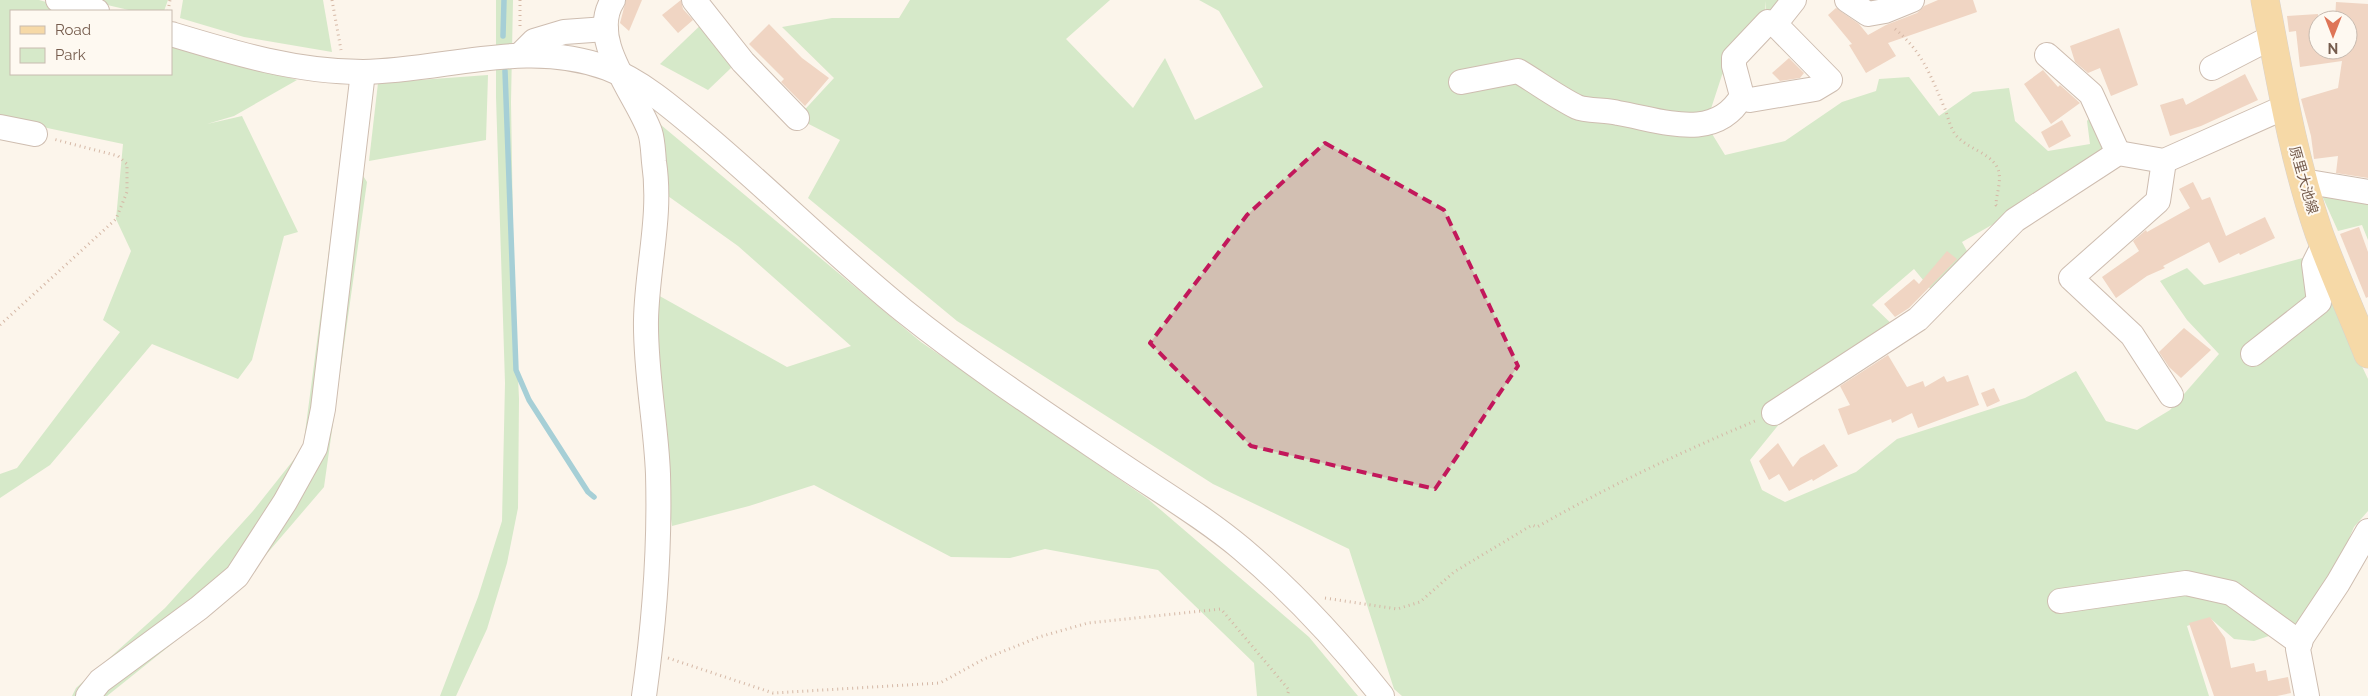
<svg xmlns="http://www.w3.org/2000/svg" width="2368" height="696" font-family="Raleway,'Noto Sans JP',sans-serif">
<rect width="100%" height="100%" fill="#fcf5eb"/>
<g fill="#d6e9c9">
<polygon points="0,0 39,0 79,11 11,11 11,74 171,74 171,38 297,80 234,116 207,124 242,116 298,232 284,236 252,360 238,379 152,344 50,465 0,498 0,474 17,468 120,332 103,320 131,251 116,219 123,144 0,118"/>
<polygon points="86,0 168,0 164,11 133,11"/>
<polygon points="183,0 323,0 332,52 244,37 180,18"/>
<polygon points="496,0 513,0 511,102 514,288 519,399 518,508 507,563 487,629 456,696 440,696 478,597 502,521 505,383 496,97"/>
<polygon points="910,0 1110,0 1066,39 1133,108 1165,58 1195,120 1263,87 1219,11 1199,0 1794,0 1768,22 1765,1 1767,36 1736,51 1722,75 1706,124 1725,155 1785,141 1842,102 1876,91 1879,79 1909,77 1939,116 1973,92 2009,88 2015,121 2048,151 2090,144 2087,121 2094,112 2112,146 2025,206 1962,242 1973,262 1938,298 1914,269 1872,305 1899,331 1810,386 1750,460 1762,490 1785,502 1856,472 1897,439 2025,398 2076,371 2106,421 2137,430 2170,410 2219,354 2187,320 2160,281 2187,268 2204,285 2310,256 2368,379 2368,511 2354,527 2313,621 2254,641 2234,639 2210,618 2187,626 2209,696 1402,696 1394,689 1349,549 1213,484 957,321 808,198 840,140 797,118 834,78 782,27 832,18 899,18"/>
<polygon points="707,19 721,40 731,68 708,90 660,64"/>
<polygon points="488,75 486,140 369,161 378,83"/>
<polygon points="655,120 921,342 1148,499 1309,637 1358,696 1257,696 1254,663 1158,570 1045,549 1010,558 951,557 814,485 749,506 672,526 650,368 656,294 787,367 851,346 738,246 668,196"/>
<polygon points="343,144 367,182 324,487 228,599 107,696 72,696 76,688 165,608 253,511 303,448"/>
<polygon points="2320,191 2368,199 2368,240 2362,225 2338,231"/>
</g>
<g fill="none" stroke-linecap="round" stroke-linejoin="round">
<g stroke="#a6cfd6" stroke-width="5.5">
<polyline points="503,36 504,0"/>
<polyline points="505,71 516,370 529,400 588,492 594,497"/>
</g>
</g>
<g fill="#f0d5c3">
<polygon points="626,0 642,0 629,31 620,23"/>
<polygon points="681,0 683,9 693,20 678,33 662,15"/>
<polygon points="1938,0 1973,0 1977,12 1888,43 1896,56 1866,73 1849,45 1852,44 1828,15 1836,8 1859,24 1868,35 1886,25 1917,13 1924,6"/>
<polygon points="2336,2 2368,4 2368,178 2336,173 2338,156 2314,159 2311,136 2301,99 2338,88 2342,61 2300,67 2296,31 2289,32 2287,16 2318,14 2318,50 2348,50 2348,20 2335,20"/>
<polygon points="769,24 802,58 829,78 805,106 781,82 784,79 749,44"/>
<polygon points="2119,28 2138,85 2111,96 2100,68 2088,73 2075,62 2070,46"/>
<polygon points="1789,58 1804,73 1800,78 1780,81 1772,73"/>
<polygon points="2043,70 2058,87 2060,85 2080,103 2051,124 2024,84"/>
<polygon points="2245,74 2258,100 2201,126 2170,136 2160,105 2183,98 2186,105"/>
<polygon points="2062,120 2071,136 2049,148 2041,132"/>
<polygon points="2193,182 2202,200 2210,197 2226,236 2265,217 2275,238 2240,255 2239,253 2219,263 2209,242 2163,266 2165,268 2147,276 2116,298 2102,277 2139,251 2133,241 2146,230 2147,232 2190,208 2179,189"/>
<polygon points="2359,227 2368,252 2368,297 2366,298 2340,234"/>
<polygon points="1947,251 1957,259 1909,308 1895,317 1884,304 1914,279 1919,284"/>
<polygon points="2184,328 2211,350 2181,378 2169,367 2159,352"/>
<polygon points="1888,355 1907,387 1923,381 1925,387 1944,376 1947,382 1968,375 1979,405 1918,428 1912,413 1892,423 1891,419 1848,435 1838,409 1850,405 1840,386"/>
<polygon points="1994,388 2000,401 1987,407 1981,393"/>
<polygon points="1778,443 1793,467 1800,458 1824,444 1838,466 1813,481 1812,479 1789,491 1779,474 1769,480 1759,461"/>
<polygon points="2210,617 2225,638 2231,668 2254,663 2256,672 2266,670 2268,681 2288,677 2291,693 2277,696 2214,696 2189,623"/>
</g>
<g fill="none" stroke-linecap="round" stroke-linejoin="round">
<g stroke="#cebdb0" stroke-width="26">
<g id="minor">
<polyline points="58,0 97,11"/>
<path d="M613,0C587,40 637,95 650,132C653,141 653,152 654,162C662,215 647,267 646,320C645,370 656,423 658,474C660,545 654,625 644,696"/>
<polyline points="694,0 743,62 797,118"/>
<polyline points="1847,0 1868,14 1885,11 1912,0"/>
<polyline points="1775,24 1830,80 1815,89 1750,100 1742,96 1734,66 1734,58 1768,22 1775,24 1794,0"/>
<path d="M171,34C234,53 296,72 363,72C445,71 526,38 607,68C644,82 678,113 708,138C774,194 836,256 904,311C974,367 1049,416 1123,466C1163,493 1205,518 1242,549C1294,593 1340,643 1382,696"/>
<polyline points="520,55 534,41 564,32 606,29"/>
<polyline points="2047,55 2091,94 2118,153"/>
<polyline points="2212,68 2272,37"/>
<path d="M1461,82L1518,71C1538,83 1557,97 1577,107C1586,111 1607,110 1618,113C1661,120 1715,143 1742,96"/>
<polyline points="0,127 35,134"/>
<polyline points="2164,161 2158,201 2071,278 2132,335 2171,395"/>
<polyline points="2303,181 2368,192"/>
<polyline points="2253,354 2319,302 2314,264 2324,244"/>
<polyline points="1774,413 1918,319 2015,220 2118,153 2164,161 2285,107"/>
<polyline points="2060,601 2186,583 2231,593 2300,643"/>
<polyline points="88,696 100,681 199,608 237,576 285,502 315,448 323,409 363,72"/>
<polyline points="2307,696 2298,649 2302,637 2338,583 2368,531"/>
</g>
</g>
<g stroke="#d9d2cd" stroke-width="29">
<path id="major" d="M2265,0C2280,78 2293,158 2319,233C2334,274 2352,314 2368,354"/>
</g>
<g stroke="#d5b8a6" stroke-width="3" stroke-dasharray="1 4" stroke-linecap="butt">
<polyline points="332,0 341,50"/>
<polyline points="520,0 520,26"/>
<polyline points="168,11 170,0"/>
<path d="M1895,29C1923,52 1931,77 1945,109C1948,117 1950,127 1955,134C1965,148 1989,152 1997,167C2003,178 1996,194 1996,205L1999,207"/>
<polyline points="0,325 116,219 127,192 127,164 118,156 53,139"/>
<path d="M1325,598L1397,609L1420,602L1454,572L1532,525L1537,527C1607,487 1681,452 1755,421"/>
<polyline points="668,658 773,693 940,683 984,659 1039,637 1088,623 1221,609 1289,690 1287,696"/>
</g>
<use href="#minor" stroke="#fff" stroke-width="24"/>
<use href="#major" stroke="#f6d9a7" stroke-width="28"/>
</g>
<path fill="#c2185b" fill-opacity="0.2" stroke="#c2185b" stroke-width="4" stroke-dasharray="10 6" stroke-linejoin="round" d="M1325,143L1444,210L1518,366L1435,489L1251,446L1150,343L1247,215Z"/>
<g text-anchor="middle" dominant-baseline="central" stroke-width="4" stroke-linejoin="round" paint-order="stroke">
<g font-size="14" fill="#765d4e" stroke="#fef9f1">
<text transform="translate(2304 180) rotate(74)">原里大池線</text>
</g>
</g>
<rect x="10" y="10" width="162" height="65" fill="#fef9f1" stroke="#c8bbb0"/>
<rect x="20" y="26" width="25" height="8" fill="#f6d9a7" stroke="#c8bbb0"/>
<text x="55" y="35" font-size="15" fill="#765d4e">Road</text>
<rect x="20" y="48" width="25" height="15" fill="#d6e9c9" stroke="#c8bbb0"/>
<text x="55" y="60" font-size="15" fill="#765d4e">Park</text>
<g transform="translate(2333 35) rotate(180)"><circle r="24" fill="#fef9f1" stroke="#c8bbb0"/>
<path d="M0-4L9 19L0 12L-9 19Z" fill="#de7557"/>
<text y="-8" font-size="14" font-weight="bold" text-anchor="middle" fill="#765d4e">N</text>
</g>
</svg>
